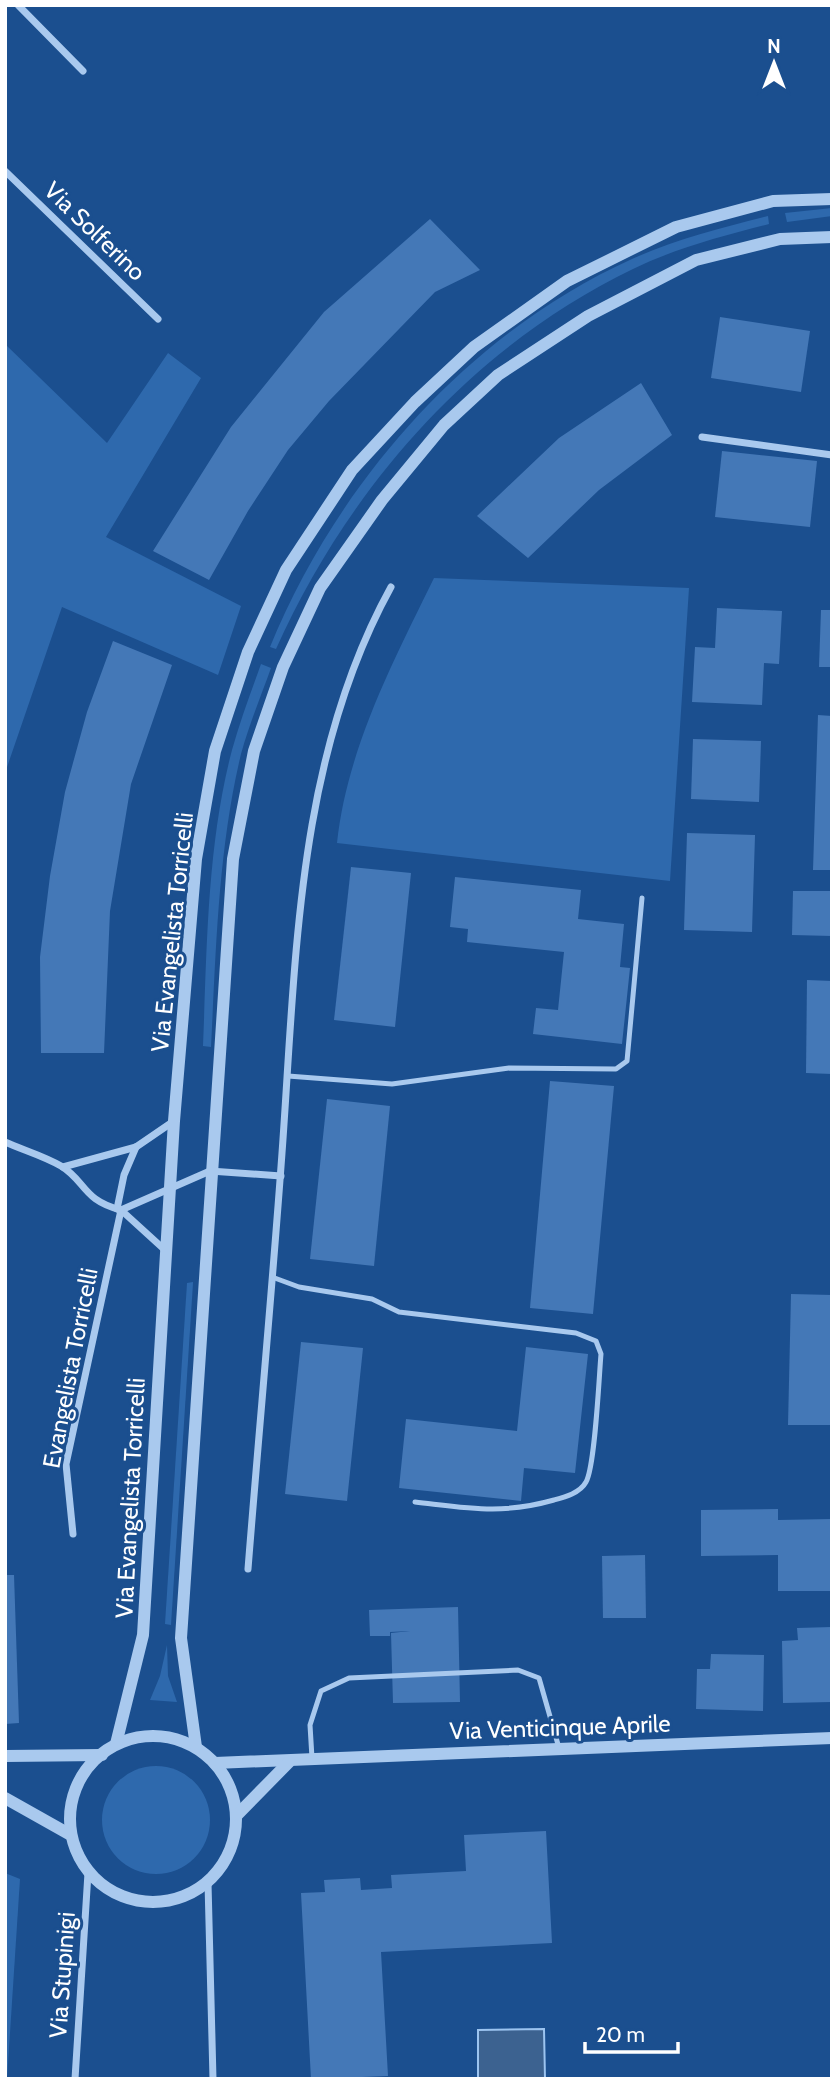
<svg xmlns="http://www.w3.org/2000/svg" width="837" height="2084" font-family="Cabin,sans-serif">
<rect width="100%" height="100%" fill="#1b4f8f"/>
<g fill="#2e69ad">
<polygon points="832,208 832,216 787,222 785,213"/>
<path d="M768,216L769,224C723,236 676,248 633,269C473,346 348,488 276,649L270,647C337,483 468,333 632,259C676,239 722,228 768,216Z"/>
<polygon points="5,344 107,443 168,353 201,378 106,537 241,606 218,675 62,607 5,773"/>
<path d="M434,578L689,588L670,881L337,843C347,749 393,662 434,578Z"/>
<path d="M261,664L271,668C261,696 249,725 241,754C218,850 216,950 211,1047L203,1046C207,947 207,845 232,750C240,721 251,692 261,664Z"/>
<polygon points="193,1282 193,1283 171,1625 165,1624 187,1283"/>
<polygon points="167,1645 168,1676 177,1702 150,1700 160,1676"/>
<circle cx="156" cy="1820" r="54"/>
<polygon points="5,1873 20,1879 7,2079 5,2079"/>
</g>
<polygon fill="#3c6290" stroke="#9cc4f0" stroke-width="2" points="544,2029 545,2079 478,2079 478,2030"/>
<g fill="#4478b7">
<polygon points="430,219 480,270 435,292 329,401 288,450 248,511 209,580 153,551 231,427 324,312"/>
<polygon points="720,317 810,331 801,392 711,378"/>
<polygon points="641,383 672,435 599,490 528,558 477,516 559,438"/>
<polygon points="722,451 817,461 810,527 715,517"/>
<polygon points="717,608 782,611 779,664 764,663 762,705 692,702 695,647 715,648"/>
<polygon points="821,610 832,610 832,667 819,667"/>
<polygon points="113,641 172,665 131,784 110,911 104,1053 41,1053 40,957 50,876 65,792 87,712"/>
<polygon points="818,715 832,716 832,870 813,870"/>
<polygon points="693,739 761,741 759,802 691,799"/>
<polygon points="687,833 755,835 752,932 684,930"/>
<polygon points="351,867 411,873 395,1027 334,1020"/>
<polygon points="455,877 581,890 578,919 624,924 620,967 630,968 622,1044 533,1034 536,1008 558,1010 564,952 467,942 468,929 450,927"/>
<polygon points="793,891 832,891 832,936 792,935"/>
<polygon points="807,980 832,981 832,1074 806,1073"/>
<polygon points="550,1081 614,1086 593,1314 530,1308"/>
<polygon points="327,1099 390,1106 374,1266 310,1259"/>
<polygon points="791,1294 832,1295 832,1425 788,1425"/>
<polygon points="301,1342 363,1348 347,1501 285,1494"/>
<polygon points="526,1347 588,1354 575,1473 524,1468 521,1501 399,1488 406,1419 517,1431"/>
<polygon points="778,1509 778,1520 832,1519 832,1591 778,1591 778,1555 701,1556 701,1510"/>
<polygon points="645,1555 646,1618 603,1618 602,1556"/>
<polygon points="5,1575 14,1575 19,1723 5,1724"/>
<polygon points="458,1607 460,1702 393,1703 391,1633 410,1631 390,1632 390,1636 370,1636 369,1610"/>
<polygon points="832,1627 832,1702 783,1703 782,1641 798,1640 797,1628"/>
<polygon points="711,1654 764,1655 763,1711 696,1709 697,1669 710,1669"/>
<polygon points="546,1831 552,1943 381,1952 388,2076 311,2079 301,1893 325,1892 324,1880 360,1878 361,1890 392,1888 391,1875 466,1871 464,1835"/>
</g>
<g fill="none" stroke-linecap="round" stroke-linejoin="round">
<g stroke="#a9c9ee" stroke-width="5">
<polyline points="288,1076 392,1084 509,1068 616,1069 627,1061 642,898"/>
<path d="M272,1277L299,1287L372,1299L399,1312L576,1333L596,1341L601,1354C599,1377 595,1467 586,1482C580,1493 565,1497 554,1500C501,1515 468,1508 415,1502"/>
<polyline points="312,1758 310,1725 321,1691 349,1678 518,1670 539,1678 559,1748"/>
</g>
<g stroke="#a9c9ee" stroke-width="7">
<polyline points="18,5 83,71"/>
<polyline points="5,171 158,319"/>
<polyline points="702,437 832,455"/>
<path d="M5,1142C23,1150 44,1156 61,1166C86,1181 82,1200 121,1210L210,1171L281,1176"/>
<polyline points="63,1167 136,1147 174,1121"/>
<polyline points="117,1209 124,1175 136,1147"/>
<polyline points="121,1210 166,1251"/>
<polyline points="73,1534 66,1464 121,1210"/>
<path d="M248,1569C259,1430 272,1292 282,1153C296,961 296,759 391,587"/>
<polyline points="208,1883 213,2079"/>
<polyline points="75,2079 88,1873"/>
</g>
<g stroke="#a9c9ee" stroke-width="12">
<circle cx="153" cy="1819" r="83"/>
<polyline points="116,1744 143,1635 174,1121 196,859 215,751 248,652 286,570 352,470 415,402 474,347 567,281 676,227 773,201 832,199"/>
<polyline points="196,1747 181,1638 233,859 254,751 283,667 320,588 382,500 444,425 498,375 588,316 696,260 780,239 832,237"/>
<polyline points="5,1756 102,1755"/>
<polyline points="215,1763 832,1738"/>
<polyline points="5,1798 69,1834"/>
<polyline points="237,1815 289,1762"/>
</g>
</g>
<g text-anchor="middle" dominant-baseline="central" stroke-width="6" stroke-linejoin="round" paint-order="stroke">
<g font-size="24" fill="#fff" stroke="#1b4f8f">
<text transform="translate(95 231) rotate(44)">Via Solferino</text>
<text transform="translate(172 932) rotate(-84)">Via Evangelista Torricelli</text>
<text transform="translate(70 1368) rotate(-79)">Evangelista Torricelli</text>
<text transform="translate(130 1498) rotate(-87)">Via Evangelista Torricelli</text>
<text transform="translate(560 1727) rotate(-2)">Via Venticinque Aprile</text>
<text transform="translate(62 1975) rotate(-86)">Via Stupinigi</text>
</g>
</g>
<rect width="837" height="2084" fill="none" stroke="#ffffff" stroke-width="14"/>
<g transform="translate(774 63)" stroke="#1b4f8f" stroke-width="5" paint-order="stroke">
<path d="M0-5L12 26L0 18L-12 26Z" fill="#ffffff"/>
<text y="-10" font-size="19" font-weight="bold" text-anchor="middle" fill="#ffffff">N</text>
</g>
<path d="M585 2042v10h93v-10" fill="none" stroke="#ffffff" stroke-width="3.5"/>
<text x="596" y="2042" font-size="21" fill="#ffffff" stroke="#1b4f8f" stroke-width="5" paint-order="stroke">20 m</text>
</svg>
